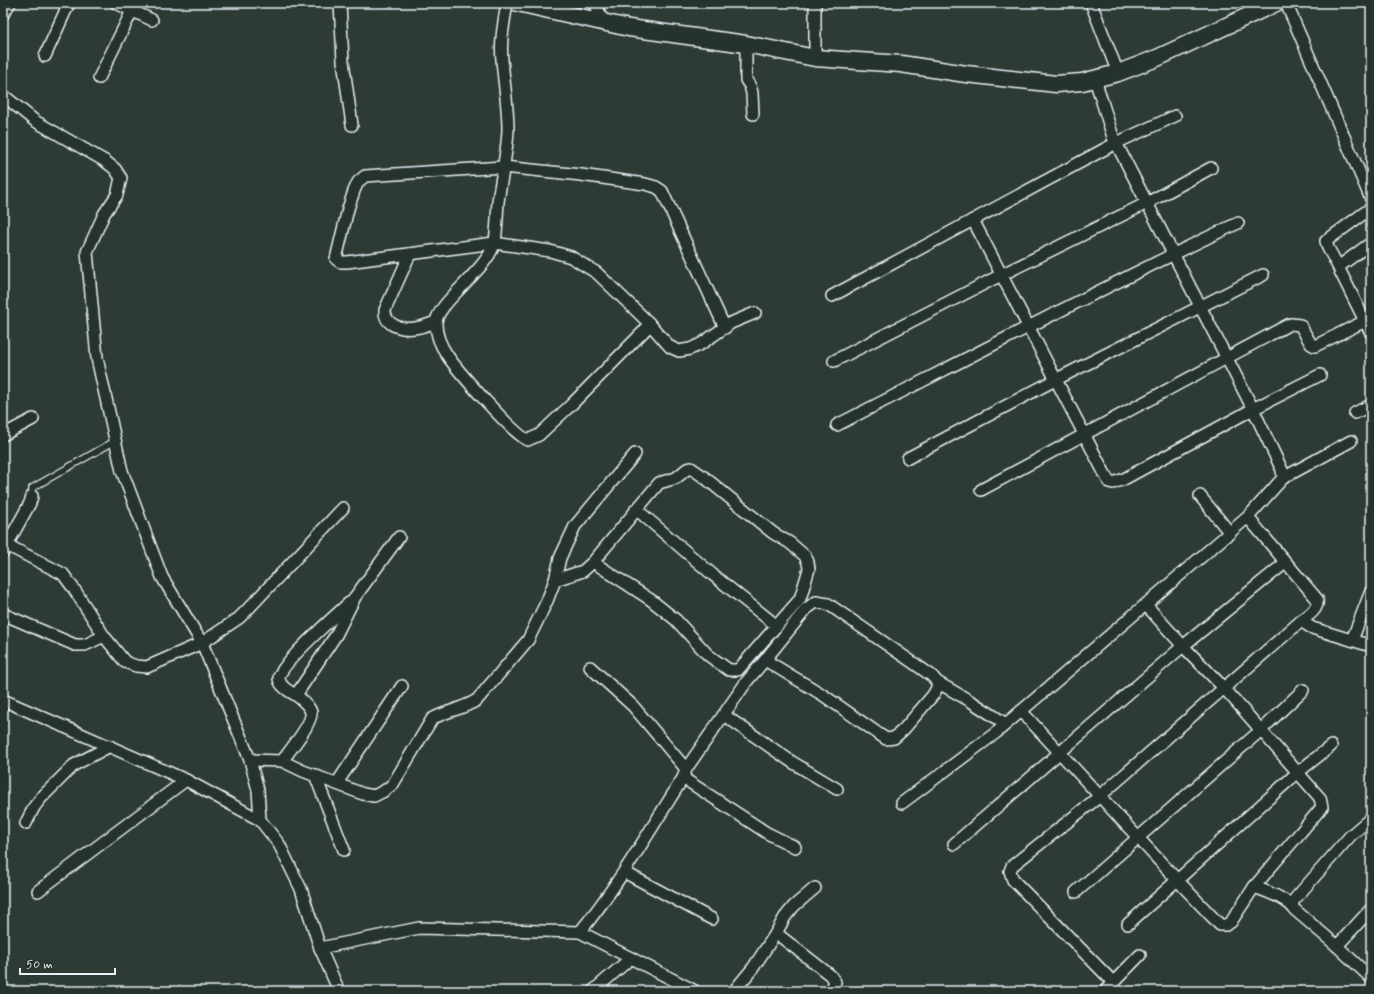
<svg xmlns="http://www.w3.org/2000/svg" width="1374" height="994" font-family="Mynerve,sans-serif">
<rect width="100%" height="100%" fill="#2e3b35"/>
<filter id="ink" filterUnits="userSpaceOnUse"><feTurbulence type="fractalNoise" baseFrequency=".025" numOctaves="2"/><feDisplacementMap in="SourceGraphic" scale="8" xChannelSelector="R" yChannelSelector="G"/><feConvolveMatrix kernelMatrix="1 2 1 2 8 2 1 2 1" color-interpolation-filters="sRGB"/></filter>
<g filter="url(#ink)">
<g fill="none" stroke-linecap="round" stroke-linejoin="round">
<g stroke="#e8f1f8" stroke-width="8">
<polyline id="lane" points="32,496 32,488 115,441"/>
</g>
<g stroke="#e8f1f8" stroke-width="14">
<g id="street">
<polyline points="116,3 152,20"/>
<polyline points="340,3 343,61 352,125"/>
<path d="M507,3C504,22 500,41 502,60C504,84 508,106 508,130C507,154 501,178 498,202C497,215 497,229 495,241C489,270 435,303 436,324C436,334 441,346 447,355C456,369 515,436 528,440L539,435L572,404L645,330L649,323"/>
<polyline points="595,3 604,23"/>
<polyline points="1091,3 1118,73"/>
<polyline points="1286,3 1371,199"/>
<polyline points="3,14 10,3"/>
<polyline points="746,44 746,80 750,86 752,93 753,114"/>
<polyline points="45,56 69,3"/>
<polyline points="815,58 815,3"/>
<polyline points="99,78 132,11"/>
<polyline points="3,95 35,121 105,161 115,169 121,178 117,195 104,214 87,252 97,358 122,471 162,577 202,643 250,760 258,790 260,820"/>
<polyline points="973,220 1109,482 1113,483 1124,479 1253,409 1113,137 1095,79"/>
<polyline points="1371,243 1341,265 1339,268 1340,271 1371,333"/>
<path d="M410,254L385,310C384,327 405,331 420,327C425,326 430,324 435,322"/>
<polyline points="1339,268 1328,248 1326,241 1371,208"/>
<polyline points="832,296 1116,143 1175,116"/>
<polyline points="725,328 662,191 656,187 645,184 581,175 503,167 365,176 358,182 354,191 348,209 336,259 340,262 347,262 494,243 550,251 571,257 597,273 649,323 670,347 679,351 690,349 701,344 731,323 755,313"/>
<polyline points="834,361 1001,275 1147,203 1211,168"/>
<path d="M1320,375L1253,409L1282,470L1283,478L1249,516L1250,520L1317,599C1319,609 1309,615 1301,621L1312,628L1371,646"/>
<polyline points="1355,413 1371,405"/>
<path d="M837,425C970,357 1103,287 1238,223"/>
<polyline points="3,435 33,419"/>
<polyline points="908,458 1055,380 1263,275"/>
<polyline points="1283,478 1351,441"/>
<polyline points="981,490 1288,325 1291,324 1300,325 1311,344 1315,346 1365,321"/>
<polyline points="1200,496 1230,533"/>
<polyline points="636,509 713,575 777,626"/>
<polyline points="3,543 63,574 74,589 104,636 125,662 136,666 147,667 202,643 239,618 249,608 343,508"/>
<polyline points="3,552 30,503 32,496"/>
<polyline points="555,580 583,571 593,562 659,483 676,478 687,469 691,468 704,477 773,533 790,543 805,556 808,562 809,569 800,599 738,670 729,670 708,655 676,620 651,600 593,562"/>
<polyline points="1146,605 1183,646 1224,688 1320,798 1322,807 1254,887"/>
<polyline points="3,614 75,645 85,645 104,636"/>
<polyline points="1352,640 1371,591"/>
<polyline points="590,667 633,706 686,769"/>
<path d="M296,695C290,692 279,686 279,678C280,664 336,615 349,603"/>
<polyline points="3,700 186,780 260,820 279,844 301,889 320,948 339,991"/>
<path d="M1021,711C1088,782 1152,855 1220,925H1226L1231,922L1254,887C1266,891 1288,899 1295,910L1337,946L1371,978"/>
<polyline points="724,715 792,762 837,789"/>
<polyline points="1006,724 1249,516"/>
<path d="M250,760L282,761L303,771L363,794L374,796L384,791L393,784L432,719C446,711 463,709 477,700L528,640L547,601L555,580L560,558L575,526L635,454"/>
<path d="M282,761C289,752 313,722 311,712C309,705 301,699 296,695L336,635L355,597L399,537"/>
<polyline points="315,775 344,850"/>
<polyline points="683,778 767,833 795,847"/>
<polyline points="337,783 402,686"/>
<polyline points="902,803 997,732 1006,724 972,702 937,682"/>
<polyline points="26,823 34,807 41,798 74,765 110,746"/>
<polyline points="954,844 1183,646 1285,563"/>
<polyline points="624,872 712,919"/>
<polyline points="38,891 186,780"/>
<polyline points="1076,892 1260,731 1303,690"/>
<polyline points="1292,905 1294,900 1351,835 1371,818"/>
<polyline points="1128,924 1297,773 1331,746"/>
<path d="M580,932C619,884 650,830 683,778L686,769L747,681L765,660L806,609L816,602L828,604L915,664L932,676L937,682V688L933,695L904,729L894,738L886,739L823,695L765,660"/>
<polyline points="776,933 785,917 794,906 815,888"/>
<polyline points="1337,946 1371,909"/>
<polyline points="320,948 419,928 580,932 695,991"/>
<polyline points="1113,982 1013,880 1010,871 1012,866 1100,796 1301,621"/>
<polyline points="593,991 631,958"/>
<polyline points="734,991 753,968 776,933 830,975 835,982 831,991"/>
<polyline points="1105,991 1140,955"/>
</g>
</g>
<g stroke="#e8f1f8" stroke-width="19">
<polyline id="secondary" points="518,3 629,28 746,44 815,58 901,64 966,74 1056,84 1082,82 1118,73 1157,58 1276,3"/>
</g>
<use href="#lane" stroke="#26332d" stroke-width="5.5"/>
<use href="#street" stroke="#26332d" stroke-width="11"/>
<use href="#secondary" stroke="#26332d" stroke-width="16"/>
</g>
</g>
<rect width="1374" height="994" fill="none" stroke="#26332d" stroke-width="16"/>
<rect x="8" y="8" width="1358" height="978" fill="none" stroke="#e8f1f8" stroke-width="1.5" filter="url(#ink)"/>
<path d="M20 968v6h95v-6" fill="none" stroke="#e8f1f8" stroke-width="2"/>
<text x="26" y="968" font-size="12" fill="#e8f1f8" stroke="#26332d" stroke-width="3" paint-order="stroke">50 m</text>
</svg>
